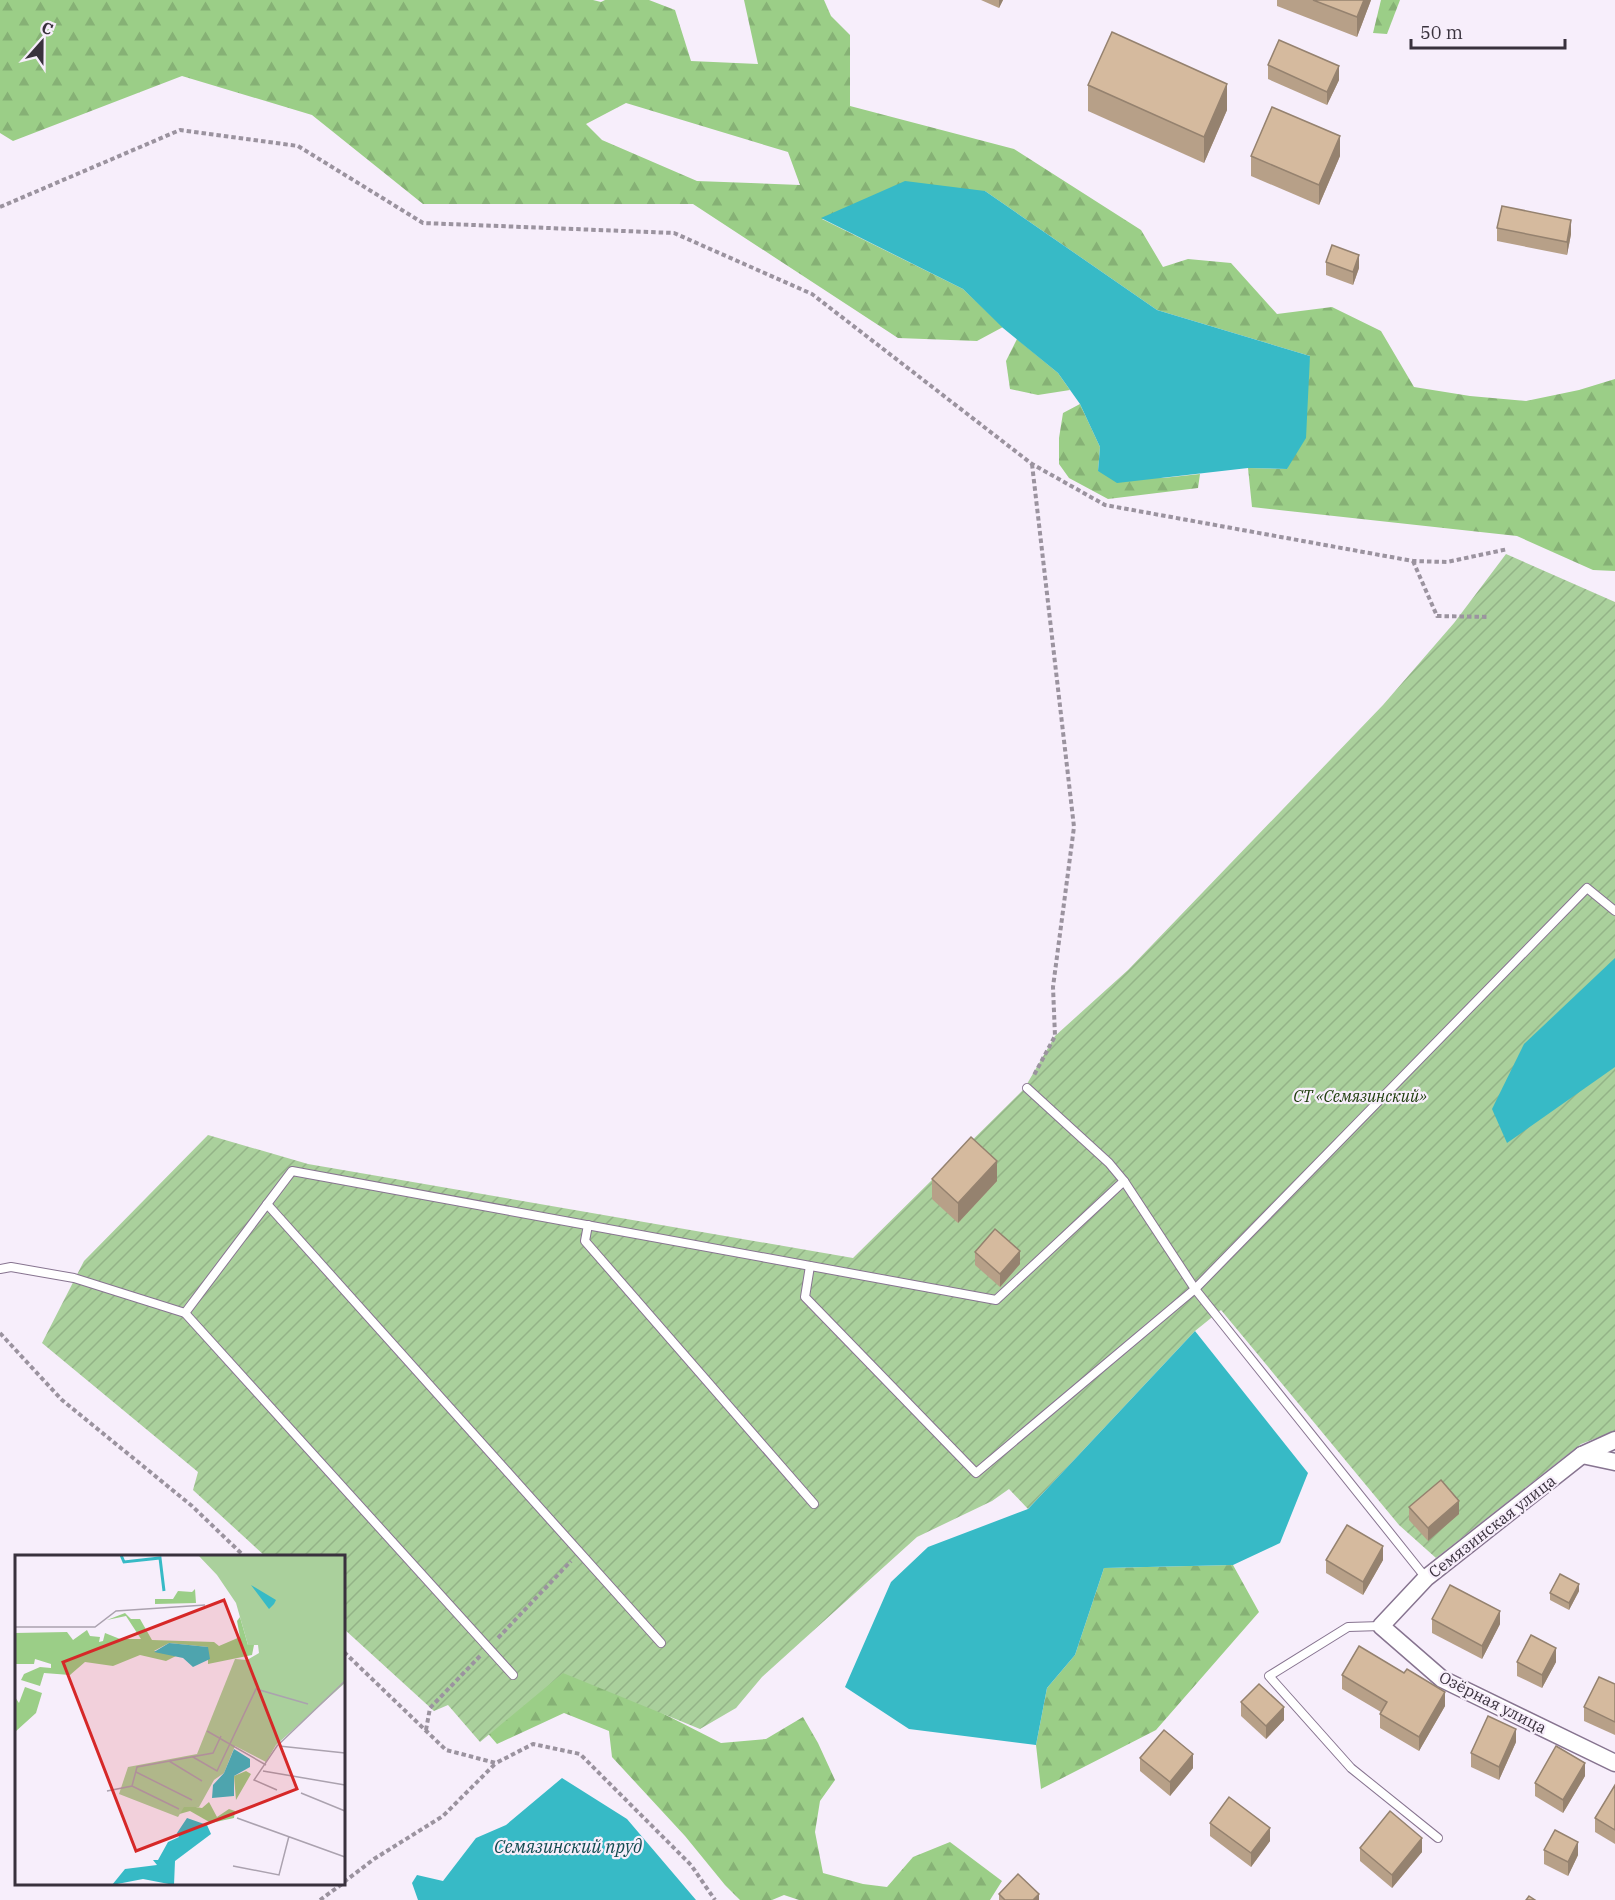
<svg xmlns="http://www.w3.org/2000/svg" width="1615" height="1900" font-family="'IBM Plex Serif',serif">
<defs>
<pattern id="forest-firs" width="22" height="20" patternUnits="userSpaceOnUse" patternTransform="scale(1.5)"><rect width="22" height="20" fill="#9bce87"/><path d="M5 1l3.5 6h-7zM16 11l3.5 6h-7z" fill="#86b175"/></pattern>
<pattern id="garden-furrows" width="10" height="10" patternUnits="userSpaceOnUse" patternTransform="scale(1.5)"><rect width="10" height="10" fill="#aad09c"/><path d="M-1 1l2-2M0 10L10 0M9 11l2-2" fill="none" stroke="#93b387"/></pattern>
</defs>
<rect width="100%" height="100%" fill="#f7eefb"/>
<g fill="url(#forest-firs)" fill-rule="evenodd">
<path d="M0,0H593L601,2L605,0H649L675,10L691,61L758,64L744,0H824L831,16L850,35V106L1014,149L1141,230L1163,267L1188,259L1231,263L1277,314L1332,307L1381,331L1414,387L1470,396L1526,401L1579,390L1615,379V571L1593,570L1517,536L1252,507L1248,468L1287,469L1310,356L1157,310L985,191L822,219L963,289L1003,327L977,341L898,338L693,204H423L312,115L182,76L13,141L0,133ZM626,103L788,152L800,185L697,181L602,140L586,124Z"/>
<polygon points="1381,0 1400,0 1387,34 1373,33"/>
<polygon points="1017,339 1058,373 1070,390 1038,395 1010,389 1006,361"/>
<polygon points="1080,404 1100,447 1098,471 1163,478 1200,474 1198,488 1108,499 1069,478 1059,464 1059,438 1063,413"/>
<polygon points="1233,1565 1259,1612 1156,1730 1041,1789 1036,1745 1047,1688 1075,1655 1104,1568"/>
<polygon points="566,1655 664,1714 721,1743 766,1739 803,1717 818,1743 835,1780 820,1801 815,1832 823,1873 863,1884 887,1887 913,1857 950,1842 1002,1881 990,1900 799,1900 784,1895 772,1900 740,1900 725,1885 685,1836 612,1757 609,1731 564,1713 497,1744 471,1714"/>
</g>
<polygon fill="url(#garden-furrows)" points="1506,554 1615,602 1615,1431 1581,1444 1436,1558 1399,1525 1221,1310 1195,1331 1028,1509 1009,1489 992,1501 917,1537 762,1677 736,1708 700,1729 563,1673 480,1742 448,1705 434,1711 344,1629 344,1556 265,1556 193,1490 198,1472 42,1343 84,1261 208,1135 308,1164 853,1258 1024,1089 1055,1036 1128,970 1383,705 1454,623"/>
<g fill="#37bac6">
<polygon points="905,181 985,191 1157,310 1310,356 1306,438 1287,469 1248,468 1117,483 1098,471 1100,447 1080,404 1058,373 1003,328 963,289 821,218"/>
<polygon points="1615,958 1615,1067 1507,1143 1492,1109 1524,1044"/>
<polygon points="1195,1331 1308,1473 1280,1543 1233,1565 1104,1568 1075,1655 1047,1688 1036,1745 909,1729 845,1687 891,1582 928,1547 1028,1509"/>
<polygon points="562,1778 627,1819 696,1900 418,1900 412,1883 417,1875 443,1881 476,1838 506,1825"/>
</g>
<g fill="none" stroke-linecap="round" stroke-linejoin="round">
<g stroke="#877490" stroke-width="10">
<g id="service">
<polyline points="1027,1088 1109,1163 1124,1181 1195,1289 1426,1578"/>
<polyline points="267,1204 661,1643"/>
<polyline points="588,1225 585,1241 814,1504"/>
<polyline points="810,1266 805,1297 976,1473 1195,1289 1587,888 1615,911"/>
<polyline points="0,1269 11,1267 74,1278 185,1313 292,1171 996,1300 1124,1181"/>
<polyline points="185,1313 513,1675"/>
<polyline points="1381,1626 1348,1627 1269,1676 1351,1768 1438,1838"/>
</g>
</g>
<g stroke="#877490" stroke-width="19">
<g id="minor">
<polyline points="1615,1440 1582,1455 1426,1578 1381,1626 1442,1679 1615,1763"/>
<polyline points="1582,1455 1615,1462"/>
</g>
</g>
<g stroke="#9b939f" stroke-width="4" stroke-dasharray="4.5 3" stroke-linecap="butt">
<polyline points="0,207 180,130 298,146 423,223 674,233 812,294 1032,464 1105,505 1413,561 1447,562 1508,549"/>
<polyline points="1032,464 1074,827 1053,987 1055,1036 1033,1077"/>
<polyline points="1413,561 1437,616 1489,617"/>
<polyline points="0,1333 62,1400 192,1506 244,1556"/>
<polyline points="498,1638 571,1561"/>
<polyline points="344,1652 446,1750 496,1763 533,1744 580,1754 691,1865 715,1900"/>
<polyline points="426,1730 430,1708 480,1656"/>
<polyline points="344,1882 374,1859 443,1816 496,1763"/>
<polyline points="320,1900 342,1884"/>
</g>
<use href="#service" stroke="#fff" stroke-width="8"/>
<use href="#minor" stroke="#fff" stroke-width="16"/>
</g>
<g fill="#b7a088">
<polygon points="981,0 1003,0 999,8"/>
<polygon points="1277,0 1371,0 1357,37 1277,6"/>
<polygon points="1268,65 1339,80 1327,105 1268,79"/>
<polygon points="1088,85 1227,110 1204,163 1088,111"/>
<polygon points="1251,156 1340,156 1319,205 1251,176"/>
<polygon points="1497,228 1571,234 1567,255 1497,241"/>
<polygon points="1326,262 1359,268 1353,285 1326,275"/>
<polygon points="932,1179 997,1181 958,1223 932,1199"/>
<polygon points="975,1252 1020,1264 1000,1287 975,1265"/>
<polygon points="1409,1507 1459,1514 1428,1541 1409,1520"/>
<polygon points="1326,1560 1383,1560 1363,1595 1326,1573"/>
<polygon points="1579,1591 1569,1610 1550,1600 1550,1593"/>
<polygon points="1432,1619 1500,1624 1482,1659 1432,1633"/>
<polygon points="1517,1662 1556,1662 1542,1688 1517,1676"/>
<polygon points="1342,1675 1445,1706 1419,1751 1380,1728 1380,1714 1381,1712 1342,1689"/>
<polygon points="1615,1684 1615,1735 1584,1721 1584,1707"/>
<polygon points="1241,1702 1284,1720 1266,1739 1241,1716"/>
<polygon points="1516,1742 1499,1780 1471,1767 1471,1753"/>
<polygon points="1140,1758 1193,1768 1170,1796 1140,1771"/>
<polygon points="1585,1776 1563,1813 1535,1796 1535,1783"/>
<polygon points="1615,1785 1615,1844 1595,1832 1595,1818"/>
<polygon points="1210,1823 1270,1841 1251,1867 1210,1836"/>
<polygon points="1360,1848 1422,1852 1392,1888 1360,1861"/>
<polygon points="1544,1850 1578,1855 1568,1876 1544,1864"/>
<polygon points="999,1894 1039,1900 999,1900"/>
</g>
<g fill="#95826f">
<polygon points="999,0 1003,0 999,8"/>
<polygon points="1364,0 1371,0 1357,37 1357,17"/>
<polygon points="1339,66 1339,80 1327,105 1327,92"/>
<polygon points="1227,84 1227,110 1204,163 1204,137"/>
<polygon points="1340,136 1340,156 1319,205 1319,185"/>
<polygon points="1571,220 1571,234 1567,255 1567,242"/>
<polygon points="1359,255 1359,268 1353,285 1353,272"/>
<polygon points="997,1161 997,1181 958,1223 958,1203"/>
<polygon points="1020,1251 1020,1264 1000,1287 1000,1274"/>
<polygon points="1459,1501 1459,1514 1428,1541 1428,1528"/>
<polygon points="1383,1546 1383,1560 1363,1595 1363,1582"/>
<polygon points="1579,1584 1579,1591 1569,1610 1569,1603"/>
<polygon points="1500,1611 1500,1624 1482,1659 1482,1646"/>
<polygon points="1556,1648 1556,1662 1542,1688 1542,1675"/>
<polygon points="1445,1692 1445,1706 1419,1751 1419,1737"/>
<polygon points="1284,1707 1284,1720 1266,1739 1266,1726"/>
<polygon points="1516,1729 1516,1742 1499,1780 1499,1767"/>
<polygon points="1193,1754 1193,1768 1170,1796 1170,1782"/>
<polygon points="1585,1763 1585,1776 1563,1813 1563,1800"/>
<polygon points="1270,1828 1270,1841 1251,1867 1251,1853"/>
<polygon points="1422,1838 1422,1852 1392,1888 1392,1875"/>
<polygon points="1578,1842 1578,1855 1568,1876 1568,1862"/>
<polygon points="1039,1894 1039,1900 1033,1900"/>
</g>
<g fill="#d5ba9e" stroke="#95826f" stroke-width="1.5">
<polygon points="1313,0 1364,0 1357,17"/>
<polygon points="1112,32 1227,84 1204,137 1088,85"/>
<polygon points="1279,40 1339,66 1327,92 1268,65"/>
<polygon points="1272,107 1340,136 1319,185 1251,156"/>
<polygon points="1502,206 1571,220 1567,242 1497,228"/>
<polygon points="1332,245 1359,255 1353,272 1326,262"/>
<polygon points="971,1137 997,1161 958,1203 932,1179"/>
<polygon points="995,1229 1020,1251 1000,1274 975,1252"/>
<polygon points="1441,1480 1459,1501 1428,1528 1409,1507"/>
<polygon points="1347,1525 1383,1546 1363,1582 1326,1560"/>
<polygon points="1560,1574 1579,1584 1569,1603 1550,1593"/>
<polygon points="1450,1585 1500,1611 1482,1646 1432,1619"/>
<polygon points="1531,1635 1556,1648 1542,1675 1517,1662"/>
<polygon points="1359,1646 1404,1673 1407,1669 1445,1692 1419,1737 1380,1714 1387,1702 1342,1675"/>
<polygon points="1599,1677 1615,1684 1615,1722 1584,1707"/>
<polygon points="1259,1684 1284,1707 1266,1726 1241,1702"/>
<polygon points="1488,1716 1516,1729 1499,1767 1471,1753"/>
<polygon points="1164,1730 1193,1754 1170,1782 1140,1758"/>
<polygon points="1556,1746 1585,1763 1563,1800 1535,1783"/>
<polygon points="1615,1785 1615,1830 1595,1818"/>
<polygon points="1229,1797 1270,1828 1251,1853 1210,1823"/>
<polygon points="1390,1811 1422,1838 1392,1875 1360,1848"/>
<polygon points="1555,1830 1578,1842 1568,1862 1544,1850"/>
<polygon points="1018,1874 1039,1894 1033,1900 1005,1900 999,1894"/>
<polygon points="1529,1896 1535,1900 1526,1900"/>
</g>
<g text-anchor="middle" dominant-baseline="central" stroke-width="4.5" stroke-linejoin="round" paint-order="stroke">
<g font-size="16" font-style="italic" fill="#1a3a08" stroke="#f7eefb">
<text x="1360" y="1096">СТ «Семязинский»</text>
</g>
<g font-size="16" fill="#39313d" stroke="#f7eefb">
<text transform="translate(1492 1526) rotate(-38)">Семязинская улица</text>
<text transform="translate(1493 1702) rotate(27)">Озёрная улица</text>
</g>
<g font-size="18" font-style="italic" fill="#134b50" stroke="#f7eefb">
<text x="568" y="1846">Семязинский пруд</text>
</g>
</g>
<g transform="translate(15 1555)">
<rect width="330" height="330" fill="#f7eefb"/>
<path d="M180,34L181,48L140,49V44H158L163,36L177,37ZM110,58L116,64H125L137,85L199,87L204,91L225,82L222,66L225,62L233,90H239L237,100L193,109V92L154,88L139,96L161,101L151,106L125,100L98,111L70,107L55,120L29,118L25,131L6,125L9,119L25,112L36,113V109L20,104L19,109H0V78L52,77L58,85L72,75L75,81L85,82L84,87L88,86L90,78L105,84H126L111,61L92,65ZM10,132L27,138L21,158L0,177V142L4,148ZM231,216L236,219L221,245L219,221ZM194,247L202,262L214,254L220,256L219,263L196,268L175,256L161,260L168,250L187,253Z" fill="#9bce87"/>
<path d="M183,0H330V128L261,190L251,207L220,191L209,218L199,225L184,252H169L163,262L104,239L113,212L182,199L220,104L232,105L244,98L243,90H233L221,48L202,20Z" fill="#aad09c"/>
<path d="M236,30L261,45L259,49L254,54ZM154,88L193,92L195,104L178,112L168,103L139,97ZM219,194L235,204V212L219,221V241L197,243L198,230L209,218ZM172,263L192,270L196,279L160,306L159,330L128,324L97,330L110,314L142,310L138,305H143L153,287L164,282L162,278Z" fill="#37bac6"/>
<path fill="none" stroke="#37bac6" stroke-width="3" d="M106,0L109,7L145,3L149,36"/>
<path fill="none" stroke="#aba2af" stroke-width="1.5" d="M0,72H80L101,56L190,50M192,176L251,210M264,191L330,198M178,202L202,216L241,134L293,149M154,206L187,226M248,216L330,230M121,217L177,245M117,231L164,254M262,235L239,225L262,191L330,126M92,236L117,231L122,212L198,198L206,181M286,238L330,256M222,263L330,302M218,311L264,320L274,281"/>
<path fill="#d62828" fill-opacity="0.15" stroke="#d62828" stroke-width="3" d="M209,45L282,234L121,296L48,107Z"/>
<rect width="330" height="330" fill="none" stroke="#39313d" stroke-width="3"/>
</g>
<g transform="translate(42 42) rotate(21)" stroke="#f7eefb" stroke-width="4.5" paint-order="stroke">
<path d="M0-4.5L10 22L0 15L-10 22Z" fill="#39313d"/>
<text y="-9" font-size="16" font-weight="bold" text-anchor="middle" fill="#39313d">С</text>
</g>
<path d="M1411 39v9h154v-9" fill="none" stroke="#39313d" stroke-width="3"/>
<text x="1420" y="39" font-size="18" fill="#39313d" stroke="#f7eefb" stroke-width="4.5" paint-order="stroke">50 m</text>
</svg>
